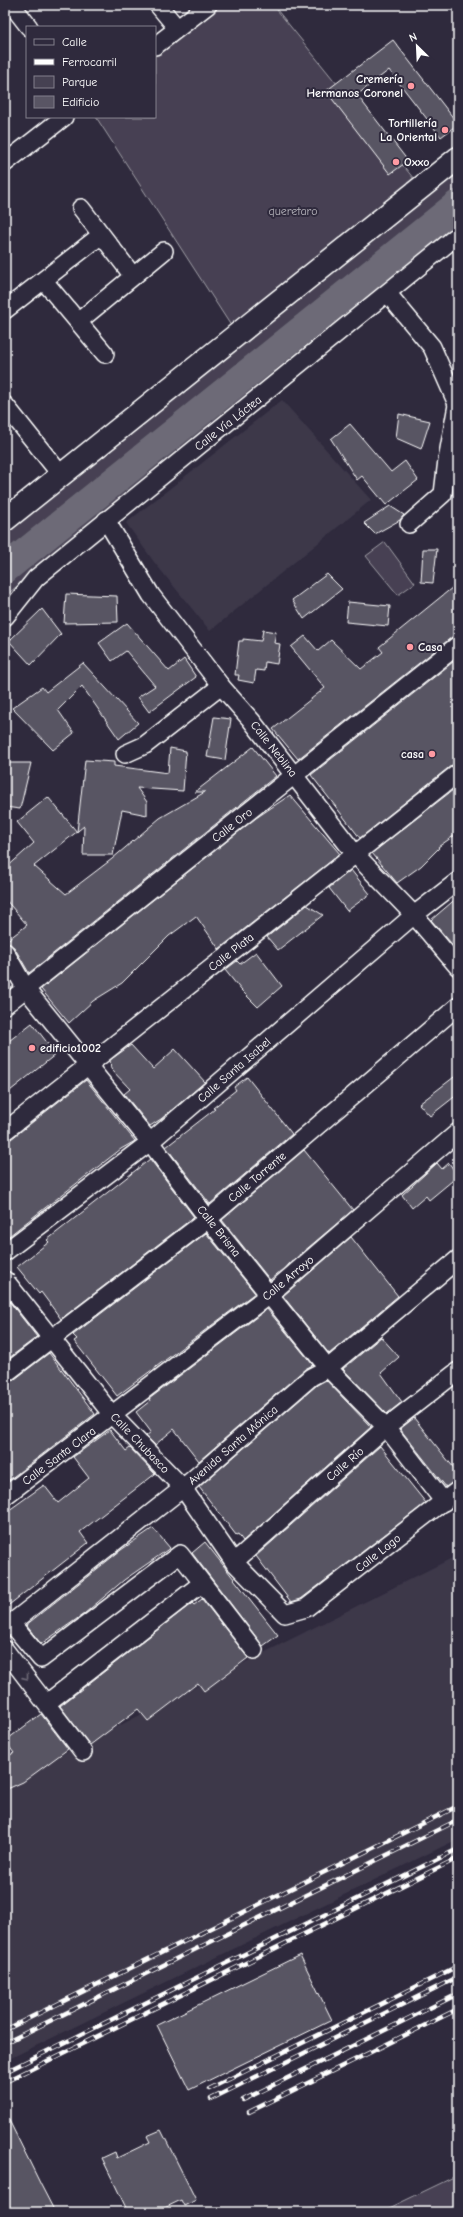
<svg xmlns="http://www.w3.org/2000/svg" width="463" height="2217" font-family="'Comic Neue',sans-serif">
<rect width="100%" height="100%" fill="#2f2a3d"/>
<filter id="ink" filterUnits="userSpaceOnUse"><feTurbulence type="fractalNoise" baseFrequency=".025" numOctaves="2"/><feDisplacementMap in="SourceGraphic" scale="8" xChannelSelector="R" yChannelSelector="G"/><feConvolveMatrix kernelMatrix="1 2 1 2 8 2 1 2 1" color-interpolation-filters="sRGB"/></filter>
<g filter="url(#ink)">
<g fill="#3c3749">
<polygon points="282,400 371,500 210,631 154,562 126,523"/>
<polygon points="458,1555 458,1839 5,2061 5,1783"/>
</g>
<g fill="#464152" stroke="#a2a0a8">
<polygon points="209,5 273,5 414,179 458,145 458,228 5,596 5,520 237,335 96,117 155,117 155,47"/>
<polygon points="385,542 415,583 398,595 366,556"/>
<polygon points="458,2175 458,2212 381,2212"/>
</g>
<g fill="none" stroke-linecap="round" stroke-linejoin="round">
<polyline stroke="#6d6a77" stroke-width="29" points="5,569 458,204"/>
</g>
<g fill="#595564" stroke="#fff">
<polygon points="393,40 458,124 441,137 389,70 357,95 408,161 390,174 326,91"/>
<polygon points="399,414 430,421 421,449 396,438"/>
<polygon points="350,424 391,472 405,461 418,480 386,505 362,476 357,480 331,439"/>
<polygon points="390,506 404,515 400,520 375,534 364,523"/>
<polygon points="423,549 437,549 433,583 421,582"/>
<polygon points="327,574 342,589 304,619 292,600"/>
<polygon points="458,583 458,635 452,637 298,759 273,729 325,688 291,647 305,636 318,651 331,640 361,669 383,652 379,647"/>
<polygon points="66,594 117,596 118,622 64,623"/>
<polygon points="348,602 390,606 388,626 346,622"/>
<polygon points="42,609 61,634 31,665 9,641"/>
<polygon points="127,623 169,671 184,659 196,677 149,712 138,697 155,686 126,651 112,661 99,643"/>
<polygon points="263,630 276,632 274,643 280,644 277,664 265,662 264,671 256,670 254,683 238,680 239,675 235,675 239,641 243,641 243,639 261,641"/>
<polygon points="458,658 458,763 452,765 360,838 311,775"/>
<polygon points="83,663 138,723 119,739 82,686 58,710 74,733 53,750 12,708 42,687 46,692"/>
<polygon points="214,717 231,719 225,760 207,757"/>
<polygon points="253,747 276,776 29,973 14,947 5,942 27,925 5,899 5,869 34,843 17,822 48,797 77,832 85,760 114,762 114,766 168,773 170,748 186,751 183,791 137,788 147,802 147,815 122,810 113,855 83,855 84,826 34,866 66,894 112,859 160,818 205,792 195,792"/>
<polygon points="5,763 31,763 20,809 5,807"/>
<polygon points="458,786 458,833 438,847 439,848 421,866 397,883 372,853"/>
<polygon points="290,795 340,854 219,949 196,916 169,936 122,983 93,1001 69,1023 41,989 256,818"/>
<polygon points="351,870 370,894 347,911 329,888"/>
<polygon points="458,897 458,937 451,943 431,920"/>
<polygon points="307,905 323,915 278,950 267,937"/>
<polygon points="256,952 282,986 258,1007 241,990 225,970 237,961 240,964"/>
<polygon points="32,1023 56,1054 5,1095 5,1044"/>
<polygon points="131,1045 153,1069 175,1049 205,1082 161,1119 150,1126 124,1094 130,1089 111,1069 110,1060"/>
<polygon points="458,1074 458,1094 430,1116 419,1104"/>
<polygon points="247,1077 292,1134 210,1204 166,1147 215,1109 213,1108 236,1090 234,1087"/>
<polygon points="86,1080 135,1141 121,1149 5,1239 5,1141 11,1139"/>
<polygon points="304,1150 353,1210 270,1280 222,1220"/>
<polygon points="150,1159 194,1217 61,1319 41,1292 39,1294 17,1267 49,1242 47,1240"/>
<polygon points="437,1163 442,1169 449,1163 458,1176 429,1200 426,1196 412,1208 402,1195"/>
<polygon points="206,1233 255,1293 117,1396 74,1341 77,1339 73,1335"/>
<polygon points="351,1237 398,1296 329,1354 283,1296"/>
<polygon points="5,1296 37,1337 5,1361"/>
<polygon points="267,1309 313,1365 305,1369 199,1461 174,1429 155,1445 146,1436 151,1432 136,1412 150,1401 149,1399"/>
<polygon points="381,1337 399,1357 381,1373 402,1402 387,1414 343,1369"/>
<polygon points="49,1353 95,1414 5,1483 5,1384 11,1382"/>
<polygon points="326,1380 371,1427 243,1541 238,1534 236,1535 199,1487 317,1385"/>
<polygon points="414,1418 458,1473 458,1480 446,1487 400,1429"/>
<polygon points="110,1430 126,1451 130,1448 155,1474 80,1532 88,1543 5,1608 5,1513 44,1485 58,1503 89,1478 73,1457"/>
<polygon points="380,1446 426,1503 301,1599 291,1602 256,1556"/>
<polygon points="153,1528 170,1548 124,1580 84,1614 41,1644 26,1625 121,1550"/>
<polygon points="205,1542 278,1635 263,1646 192,1553"/>
<polygon points="202,1599 248,1658 204,1691 198,1683 148,1721 138,1709 90,1745 60,1706 192,1603 194,1605"/>
<polygon points="41,1714 68,1749 23,1782 5,1790 5,1757 14,1753 5,1741"/>
<polygon points="300,1955 332,2020 189,2090 157,2025"/>
<polygon points="5,2112 41,2185 55,2212 12,2212 5,2198"/>
<polygon points="161,2130 196,2200 184,2206 181,2200 156,2212 128,2212 102,2158 115,2152 117,2158 150,2142 147,2136"/>
</g>
<g fill="none" stroke-linecap="round" stroke-linejoin="round">
<g stroke="#fff" stroke-width="20">
<g id="minor">
<polyline points="12,5 29,27"/>
<polyline points="158,5 177,28"/>
<polyline points="155,46 208,5"/>
<polyline points="5,163 64,117"/>
<polyline points="81,208 133,276"/>
<polyline points="44,281 105,354"/>
<polyline points="388,294 432,347 458,406"/>
<polyline points="5,310 100,236"/>
<polyline points="79,321 164,251"/>
<polyline points="5,405 61,475"/>
<polyline points="106,520 151,595 221,686 251,720 355,854 414,915 458,967"/>
<polyline points="409,524 443,494 447,460 457,405"/>
<polyline points="5,617 36,578 458,235"/>
<polyline points="125,754 145,745 221,686"/>
<polyline points="5,952 26,989 150,1142 208,1219 328,1368 386,1427 444,1502"/>
<polyline points="5,1005 458,645"/>
<polyline points="5,1131 458,773"/>
<polyline points="5,1252 150,1142 414,915 458,881"/>
<polyline points="5,1280 113,1416 183,1488 234,1562 285,1614 306,1608 458,1490"/>
<polyline points="5,1374 208,1219 458,1006"/>
<polyline points="5,1496 270,1294 458,1132"/>
<polyline points="234,1562 386,1427 458,1371"/>
<polyline points="11,1623 41,1659 180,1554 254,1650"/>
<polyline points="5,1628 183,1488 311,1377 328,1368 458,1259"/>
<polyline points="5,1650 83,1752"/>
<polyline points="47,1703 201,1584"/>
</g>
</g>
<g stroke="#fff" stroke-width="25">
<polyline id="tertiary" points="5,520 458,158"/>
</g>
<use href="#minor" stroke="#2f2a3d" stroke-width="17"/>
<use href="#tertiary" stroke="#2f2a3d" stroke-width="22"/>
<g stroke="#fff" stroke-width="4.5">
<g id="rail">
<polyline points="5,2030 458,1806"/>
<polyline points="5,2043 458,1820"/>
<polyline points="5,2072 458,1849"/>
<polyline points="5,2082 458,1858"/>
<polyline points="209,2089 458,1966"/>
<polyline points="211,2099 458,1977"/>
<polyline points="243,2100 458,1994"/>
<polyline points="249,2112 458,2009"/>
</g>
</g>
<use href="#rail" stroke="#2f2a3d" stroke-width="3" stroke-dasharray="9" stroke-linecap="butt"/>
</g>
<defs><path id="oneway-chevron" d="M-2-3.5L2.5 0L-2 3.5" fill="none" stroke-width="1.6" stroke-linecap="round" stroke-linejoin="round"/></defs>
<use stroke="#6d6a77" href="#oneway-chevron" transform="translate(26 1677) rotate(51)"/>
</g>
<g fill="#ff9aa2" stroke="#2f2a3d" stroke-width="1.5">
<circle cx="411" cy="86" r="4"/>
<circle cx="445" cy="130" r="4"/>
<circle cx="396" cy="162" r="4"/>
<circle cx="410" cy="647" r="4"/>
<circle cx="432" cy="754" r="4"/>
<circle cx="32" cy="1048" r="4"/>
</g>
<g text-anchor="middle" dominant-baseline="central" stroke-width="4" stroke-linejoin="round" paint-order="stroke">
<g font-size="12" font-weight="bold" fill="#fff" stroke="#2f2a3d" text-anchor="end">
<text x="403" y="79">Cremería<tspan x="403" dy="14">Hermanos Coronel</tspan></text>
<text x="437" y="123">Tortillería<tspan x="437" dy="14">La Oriental</tspan></text>
<text x="404" y="162" text-anchor="start">Oxxo</text>
<text x="418" y="647" text-anchor="start">Casa</text>
<text x="424" y="754">casa</text>
<text x="40" y="1048" text-anchor="start">edificio1002</text>
</g>
<g font-size="12" fill="#b5b3ba" stroke="#2f2a3d">
<text x="293" y="211">queretaro</text>
</g>
<g font-size="12" fill="#fff" stroke="#2f2a3d">
<text transform="translate(228 423) rotate(-38)">Calle Vía Láctea</text>
<text transform="translate(274 749) rotate(52)">Calle Neblina</text>
<text transform="translate(232 825) rotate(-38)">Calle Oro</text>
<text transform="translate(231 952) rotate(-38)">Calle Plata</text>
<text transform="translate(234 1070) rotate(-41)">Calle Santa Isabel</text>
<text transform="translate(257 1177) rotate(-40)">Calle Torrente</text>
<text transform="translate(219 1231) rotate(51)">Calle Brisna</text>
<text transform="translate(288 1278) rotate(-40)">Calle Arroyo</text>
<text transform="translate(140 1443) rotate(46)">Calle Chubasco</text>
<text transform="translate(233 1445) rotate(-41)">Avenida Santa Mónica</text>
<text transform="translate(59 1456) rotate(-37)">Calle Santa Clara</text>
<text transform="translate(345 1464) rotate(-41)">Calle Río</text>
<text transform="translate(378 1553) rotate(-38)">Calle Lago</text>
</g>
</g>
<rect width="463" height="2217" fill="none" stroke="#2f2a3d" stroke-width="20"/>
<rect x="10" y="10" width="443" height="2197" fill="none" stroke="#fff" stroke-width="1.5" filter="url(#ink)"/>
<rect x="26" y="26" width="130" height="92" fill="#2f2a3d" stroke="#827f8b"/>
<rect x="34" y="39" width="20" height="6" fill="#2f2a3d" stroke="#827f8b"/>
<text x="62" y="46" font-size="12" fill="#ffffff">Calle</text>
<rect x="34" y="59" width="20" height="6" fill="#ffffff" stroke="#827f8b"/>
<text x="62" y="66" font-size="12" fill="#ffffff">Ferrocarril</text>
<rect x="34" y="76" width="20" height="12" fill="#464152" stroke="#827f8b"/>
<text x="62" y="86" font-size="12" fill="#ffffff">Parque</text>
<rect x="34" y="96" width="20" height="12" fill="#595564" stroke="#827f8b"/>
<text x="62" y="106" font-size="12" fill="#ffffff">Edificio</text>
<g transform="translate(417 46) rotate(336)" stroke="#2f2a3d" stroke-width="3" paint-order="stroke">
<path d="M0-3L7 15L0 10L-7 15Z" fill="#ffffff"/>
<text y="-6" font-size="11" font-weight="bold" text-anchor="middle" fill="#ffffff">N</text>
</g>
</svg>
